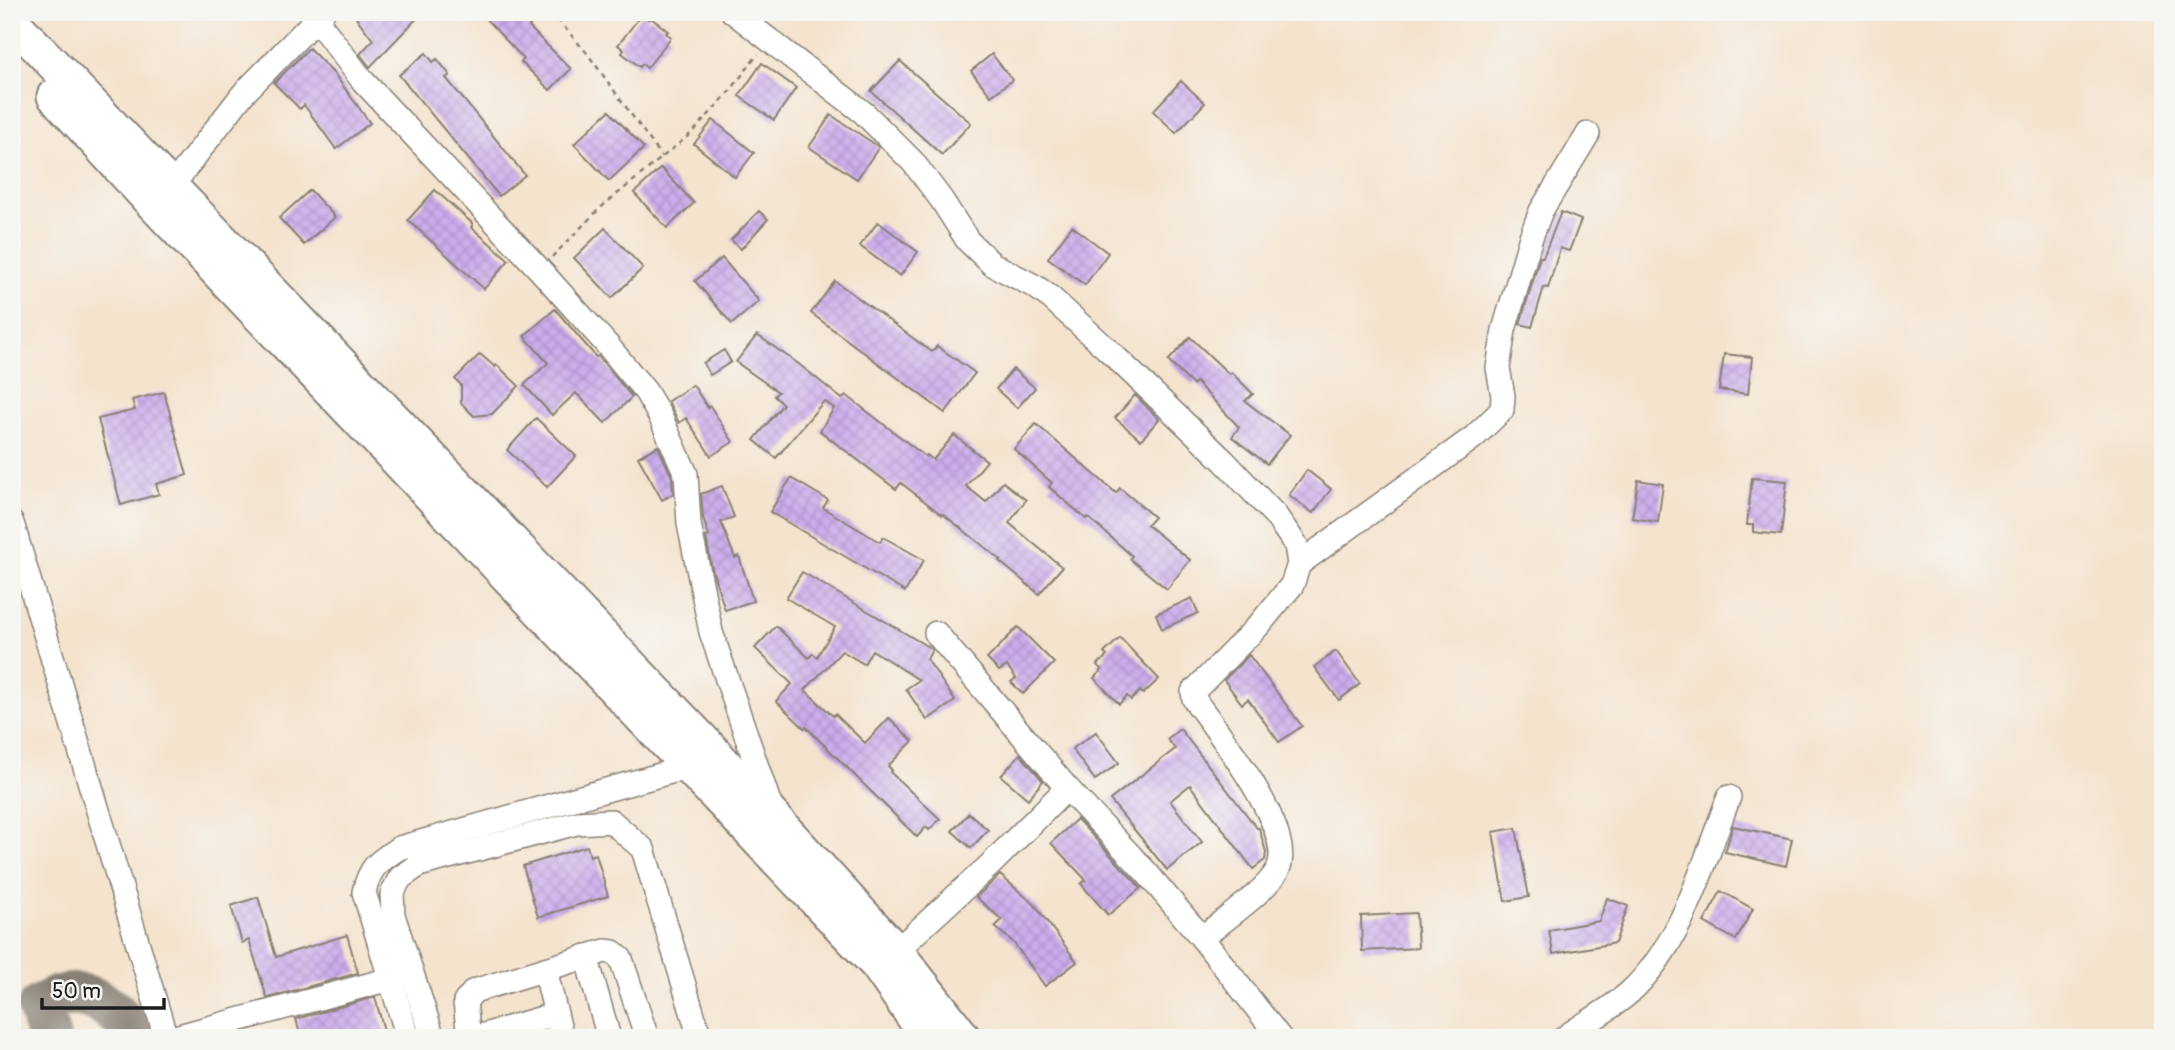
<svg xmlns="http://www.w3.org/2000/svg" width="2175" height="1050" font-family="Pangolin,sans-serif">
<defs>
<pattern id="building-cross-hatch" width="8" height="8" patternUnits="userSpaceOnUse" patternTransform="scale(1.75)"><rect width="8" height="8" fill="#ccadec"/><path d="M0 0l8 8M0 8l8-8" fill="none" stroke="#af94ca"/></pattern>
</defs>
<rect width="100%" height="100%" fill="#f6f6f2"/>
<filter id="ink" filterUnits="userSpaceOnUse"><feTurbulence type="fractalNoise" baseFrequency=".0143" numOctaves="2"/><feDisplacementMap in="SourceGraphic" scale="14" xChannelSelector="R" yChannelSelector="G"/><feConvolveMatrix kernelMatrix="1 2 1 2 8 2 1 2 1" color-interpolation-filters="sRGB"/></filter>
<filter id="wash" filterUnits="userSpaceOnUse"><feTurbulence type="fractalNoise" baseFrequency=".00686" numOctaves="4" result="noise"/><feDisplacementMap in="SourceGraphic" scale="28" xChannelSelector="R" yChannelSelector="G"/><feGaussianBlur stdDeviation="1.57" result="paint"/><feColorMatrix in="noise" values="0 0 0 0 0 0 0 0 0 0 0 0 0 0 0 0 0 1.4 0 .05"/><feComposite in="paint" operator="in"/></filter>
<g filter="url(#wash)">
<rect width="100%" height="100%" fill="#f4e3cd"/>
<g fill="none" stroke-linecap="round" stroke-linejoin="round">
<path stroke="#888074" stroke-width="44" d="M49,1038L39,1007C45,1004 52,999 58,997C91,988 120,1010 134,1038"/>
</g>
<g id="blocks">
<g fill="url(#building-cross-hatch)">
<polygon points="352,12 423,12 370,67 360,54 373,40"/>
<polygon points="479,12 517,12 530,26 529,27 571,69 550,90 521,62 524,59"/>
<polygon points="642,14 649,20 651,18 668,31 666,33 671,37 647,68 642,64 640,67 622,53 624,50 618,45"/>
<polygon points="309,48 335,75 370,123 336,149 304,105 300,109 274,83"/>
<polygon points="426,53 433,62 437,59 450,75 446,78 525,175 499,196 399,75"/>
<polygon points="992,54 1012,80 991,96 971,71"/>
<polygon points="900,61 971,123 942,155 871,91"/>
<polygon points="762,63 796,88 774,120 739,96"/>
<polygon points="1181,81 1205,103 1176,133 1153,111"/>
<polygon points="609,111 644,148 609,181 574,144"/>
<polygon points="831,115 879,147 857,179 809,147"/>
<polygon points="713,120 754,153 735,177 694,144"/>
<polygon points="661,168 694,203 667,228 634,193"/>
<polygon points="310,190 335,217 304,245 279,218"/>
<polygon points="435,190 473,224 471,227 509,260 484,289 408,220"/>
<polygon points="759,211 768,219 741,249 731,240"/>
<polygon points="1561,212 1581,220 1569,251 1560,248 1548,288 1544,287 1532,327 1520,324 1540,257 1543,257"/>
<polygon points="878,222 918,252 900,276 860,246"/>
<polygon points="1072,226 1108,253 1085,285 1048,258"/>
<polygon points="605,228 643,268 612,298 574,258"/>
<polygon points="722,258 759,301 732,324 695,281"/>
<polygon points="835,281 932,352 937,346 975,373 945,413 811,313"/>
<polygon points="555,309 596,357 598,356 632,397 605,423 576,393 552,415 524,385 548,363 524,336"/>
<polygon points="757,335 800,365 842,399 846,395 926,457 927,455 933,460 954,435 987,461 966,486 986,502 1003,482 1026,500 1009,523 1062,567 1039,594 999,561 1001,560 943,514 942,515 901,483 896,489 820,431 834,408 824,401 776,458 754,440 783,404 774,396 778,392 736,362"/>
<polygon points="1190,337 1229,374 1231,372 1253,394 1245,401 1290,435 1267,464 1232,437 1239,427 1196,382 1193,385 1168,361"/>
<polygon points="724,350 731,362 710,375 703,363"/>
<polygon points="480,354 495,367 497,365 519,386 492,414 474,416 461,403 461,385 455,379"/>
<polygon points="1724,354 1752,357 1748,394 1719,390"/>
<polygon points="1013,369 1035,388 1017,408 996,389"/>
<polygon points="693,385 708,408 710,406 733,442 711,456 686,418 679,423 668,401"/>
<polygon points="164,392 187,475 156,484 159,494 121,505 98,419 135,410 132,400"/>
<polygon points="1135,395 1159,419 1141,440 1115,418"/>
<polygon points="536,418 576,456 547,487 507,450"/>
<polygon points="1036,424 1116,493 1120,488 1154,517 1147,525 1190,560 1167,589 1130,559 1132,556 1088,517 1086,519 1049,487 1052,483 1014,449"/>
<polygon points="658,446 672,477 673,494 662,500 638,457"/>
<polygon points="1307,470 1331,489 1313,513 1289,495"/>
<polygon points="791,478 828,500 823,508 880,542 883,537 924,560 905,592 770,512"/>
<polygon points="1752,478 1787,481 1781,535 1753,532 1753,525 1747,525"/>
<polygon points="1638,480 1663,484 1658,522 1632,518"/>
<polygon points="722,486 734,517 721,522 735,558 739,556 753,601 725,610 712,569 706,537 709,536 703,518 701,494"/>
<polygon points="802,572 930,648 932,650 927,659 955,701 927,720 906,689 919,680 872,650 864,664 842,651 805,690 833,716 835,714 865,743 889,718 913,741 888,766 892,770 890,772 940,819 929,830 926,827 917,837 806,727 804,728 776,701 792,684 755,648 776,626 809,658 813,653 817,657 835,627 786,598"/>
<polygon points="1192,598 1198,613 1162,629 1156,614"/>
<polygon points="1018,627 1054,663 1023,694 1011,682 1016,678 1007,666 999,671 987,659"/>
<polygon points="1120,638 1159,679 1143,694 1140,691 1131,700 1127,696 1119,704 1094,678 1102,670 1097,665 1107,656 1104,653"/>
<polygon points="1336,651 1360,684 1339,700 1314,667"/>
<polygon points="1249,655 1302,726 1279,742 1248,699 1242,704 1224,680"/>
<polygon points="1180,729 1257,828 1259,828 1266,852 1265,860 1253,869 1190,785 1170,801 1202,842 1167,870 1110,800 1175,749 1167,739"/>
<polygon points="1096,732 1119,763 1095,780 1072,749"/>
<polygon points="1020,754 1043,781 1028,799 1001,776"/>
<polygon points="969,813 988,830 971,848 952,831"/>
<polygon points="1077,819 1141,888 1108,915 1081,884 1086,880 1051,843"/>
<polygon points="1733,826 1792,839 1786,866 1725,852"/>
<polygon points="1516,828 1529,897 1505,901 1493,832"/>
<polygon points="587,846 590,856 596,854 608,896 538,917 523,866"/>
<polygon points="1000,875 1034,904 1077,962 1045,986 1013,942 995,927 1002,920 976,897"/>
<polygon points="1721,891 1753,909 1736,940 1704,922"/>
<polygon points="258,897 276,957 347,935 358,973 267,998 249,940 242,943 231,906"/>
<polygon points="1607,898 1628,906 1615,943 1553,954 1549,930 1599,921"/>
<polygon points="1416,913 1418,948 1362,951 1361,916"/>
<polygon points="375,997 386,1038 301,1038 296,1019"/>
</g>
</g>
</g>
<g filter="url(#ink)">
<use href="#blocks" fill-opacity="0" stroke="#888074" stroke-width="2"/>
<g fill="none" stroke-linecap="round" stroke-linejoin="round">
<g stroke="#888074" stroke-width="26">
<g id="minor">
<path d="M733,12L864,113L913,162L941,199L968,241L992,264L1036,287L1051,298L1106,348L1224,461L1276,516L1296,545L1299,564L1292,585L1259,625L1193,692L1194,699C1216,730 1297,831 1278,869C1268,890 1222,921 1202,938"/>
<polyline points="316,19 363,81 540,270 609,347 646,392 660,416 686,474 689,524 711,632 771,808"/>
<polyline points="172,186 243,94 323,12"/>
<polyline points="12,523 166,1038"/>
<polyline points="1299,564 1474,437 1502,410 1503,396 1498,368 1504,330 1531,237 1541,211 1588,134"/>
<polyline points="936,633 1067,788 1146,872 1202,938 1280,1038"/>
<polyline points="896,951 990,865 1067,788"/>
<polyline points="586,956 609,1038"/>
<polyline points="556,1014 562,1038"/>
<polyline points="171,1038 390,979"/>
<path d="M408,1038L364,892C370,866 378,862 399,848L674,771L690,769"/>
<polyline points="433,1038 393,915 392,894 400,878 419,865 577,823 611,821 643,849 700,1038"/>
<polyline points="469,1038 465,1002 474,991 605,951 613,952 621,959 647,1038"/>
<polyline points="474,1038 556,1014 545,969"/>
<path d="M1564,1038C1585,1023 1611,1009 1630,992C1684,942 1703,863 1729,797"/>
</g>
</g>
<g stroke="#888074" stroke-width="37">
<g id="highway">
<polyline points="12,21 715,753 896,951 964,1038"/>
<polyline points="54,96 151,202 877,965 928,1038"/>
</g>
</g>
<g stroke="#888074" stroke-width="2.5" stroke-dasharray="5 5" stroke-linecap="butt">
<polyline points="551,12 587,53 662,157"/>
<polyline points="552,257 599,209 693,132 730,91 758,54"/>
</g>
<use href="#minor" stroke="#fff" stroke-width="23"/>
<use href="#highway" stroke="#fff" stroke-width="33"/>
</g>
</g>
<rect width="2175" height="1050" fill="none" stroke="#f6f6f2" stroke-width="42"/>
<path d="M42 998v10h122v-10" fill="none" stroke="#1c1c1c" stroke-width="3.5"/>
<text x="52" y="998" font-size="21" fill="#1c1c1c" stroke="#f6f6f2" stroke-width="5" paint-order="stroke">50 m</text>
</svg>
